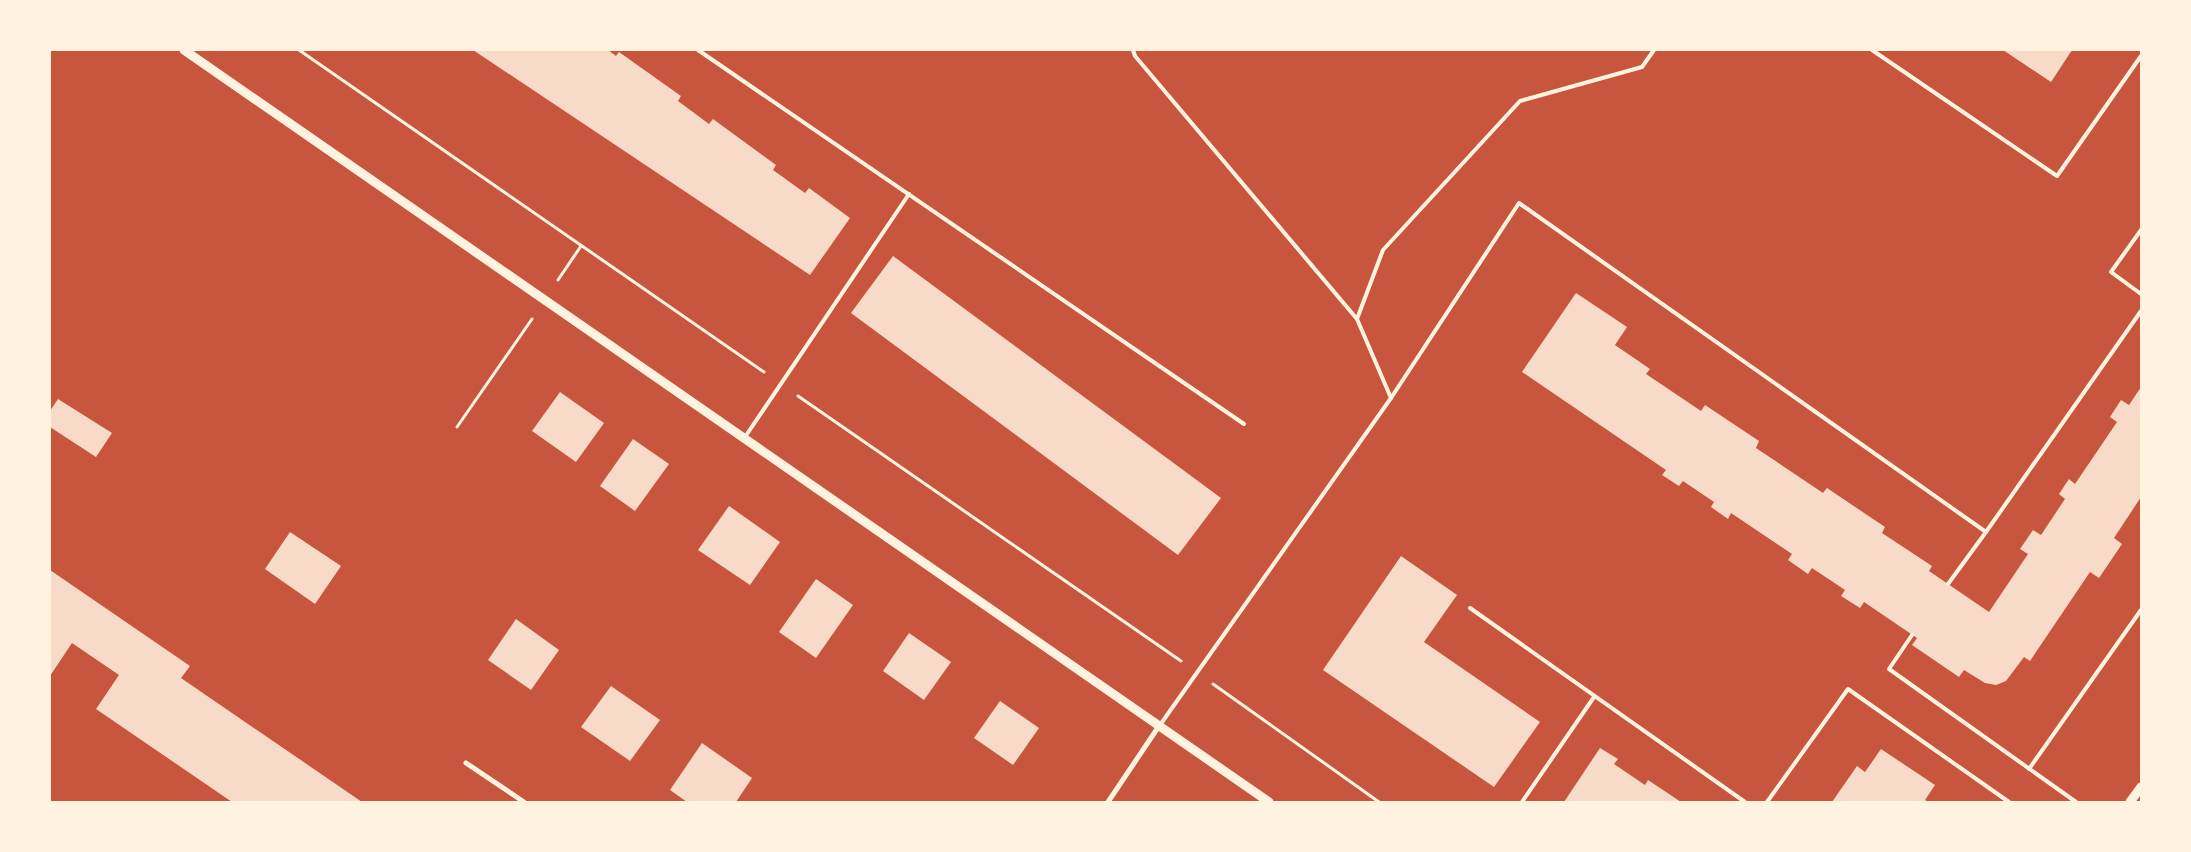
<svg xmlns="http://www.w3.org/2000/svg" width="2191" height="852" font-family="Helvetica,sans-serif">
<rect width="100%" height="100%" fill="#c8553d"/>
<g fill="#f7dbc8">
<polygon points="473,50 608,50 616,56 619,52 681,96 678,101 709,124 713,119 776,165 773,170 805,193 809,188 850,218 810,275"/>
<polygon points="2003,50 2072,50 2051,82"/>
<polygon points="893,256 1221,498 1178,555 851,313"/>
<polygon points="1576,293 1627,327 1615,345 1650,369 1646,374 1701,411 1705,405 1759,441 1756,448 1823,493 1827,488 1885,527 1882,533 1932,566 1929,571 1989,612 2028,554 2020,549 2033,530 2041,535 2065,499 2059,494 2069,479 2075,484 2117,422 2110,417 2121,400 2129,405 2141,387 2141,497 2114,538 2122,544 2099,578 2090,572 2030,661 2024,657 2006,681 1996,685 1985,683 1964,670 1959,677 1912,645 1917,638 1864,602 1860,608 1841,596 1845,590 1812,568 1808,574 1788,560 1792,554 1731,513 1728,519 1711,507 1714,502 1683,481 1679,486 1662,475 1666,470 1522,372"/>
<polygon points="560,392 604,423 576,462 532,431"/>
<polygon points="58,399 112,433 96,457 50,427 50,411"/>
<polygon points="633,439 669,464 635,511 600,486"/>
<polygon points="729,506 780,542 750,585 698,550"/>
<polygon points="290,532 341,566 315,604 265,569"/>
<polygon points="1401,556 1457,595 1424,642 1540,722 1494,787 1323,670"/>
<polygon points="50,570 190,666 181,678 362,802 232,802 96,709 119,675 72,643 50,676"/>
<polygon points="816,579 853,605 816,658 779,632"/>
<polygon points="516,619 559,650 531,690 488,660"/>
<polygon points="909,633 951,662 924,700 883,671"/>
<polygon points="611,686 660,720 630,761 581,727"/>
<polygon points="1000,701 1039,728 1013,765 974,738"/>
<polygon points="702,743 752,778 736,802 687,802 670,790"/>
<polygon points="1600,748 1618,759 1614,764 1645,785 1648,780 1681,802 1564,802"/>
<polygon points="1881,749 1935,785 1925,800 1928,802 1832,802 1857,766 1865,772"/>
</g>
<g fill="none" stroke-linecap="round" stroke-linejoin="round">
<g stroke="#fff3e0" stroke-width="3">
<polyline points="299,50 764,372"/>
<polyline points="558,280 581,246"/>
<polyline points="798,396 1181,661"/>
<polyline points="457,427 532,319"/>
<polyline points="1213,684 1379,802"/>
</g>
<g stroke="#fff3e0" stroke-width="4">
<polyline points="698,50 1244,424"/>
<polyline points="1133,50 1135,56 1357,319 1391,398"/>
<polyline points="1872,50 2057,176 2141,56"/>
<polyline points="2141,230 2111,272 2141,294"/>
<polyline points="1357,319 1383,250 1520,101 1642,67 1654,50"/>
<polyline points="745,437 909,194"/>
<polyline points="1948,584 1986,532"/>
<polyline points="1470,608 1745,802"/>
<polyline points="1912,635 1889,669 2076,802"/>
<polyline points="1160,725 1391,398 1519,203 1986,532 2141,311"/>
<polyline points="2029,769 2141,610"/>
<polyline points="1522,802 1594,697"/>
<polyline points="1767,802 1848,689 2009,802"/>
</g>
<g stroke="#fff3e0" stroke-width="5">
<polyline points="466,763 524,802"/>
<polyline points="1108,802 1159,726"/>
</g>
<g stroke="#fff3e0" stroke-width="9">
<polyline points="184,50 1269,802"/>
<polyline points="2130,802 2141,787"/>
</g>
</g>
<rect width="2191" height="852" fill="none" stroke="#fff3e0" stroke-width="102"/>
</svg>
